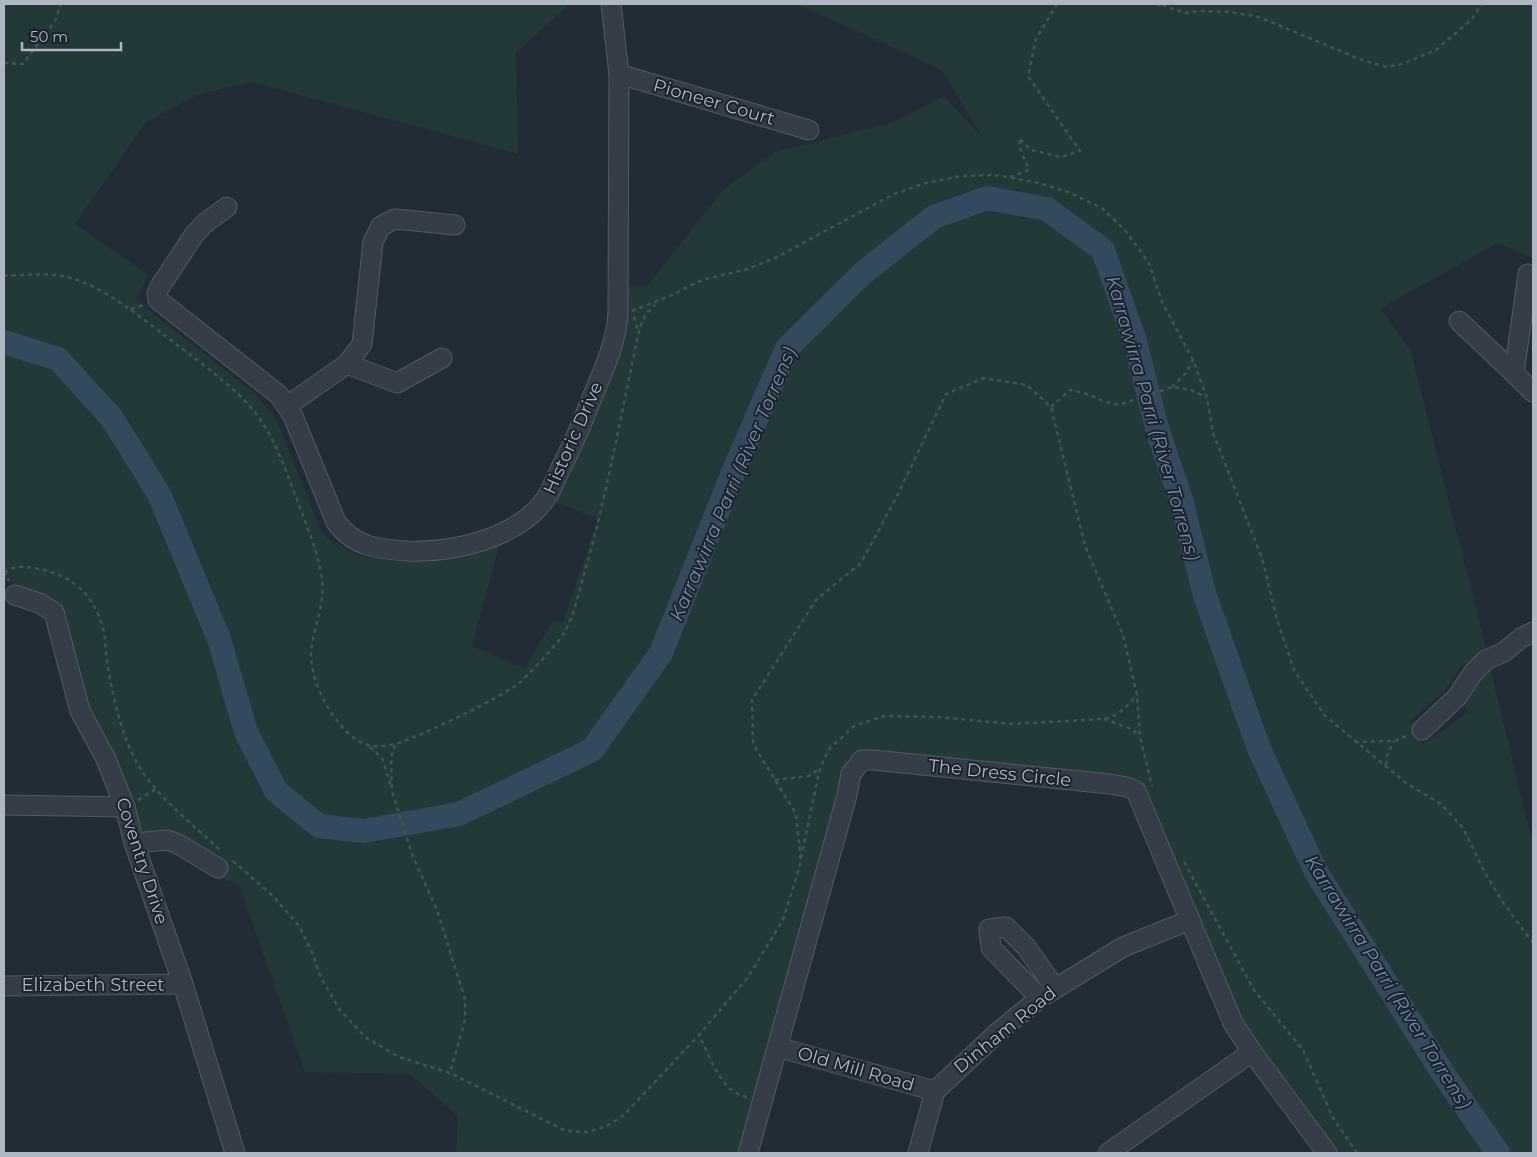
<svg xmlns="http://www.w3.org/2000/svg" width="1537" height="1157" font-family="Montserrat,sans-serif">
<rect width="100%" height="100%" fill="#212c37"/>
<polygon fill="#233939" points="4,4 570,4 516,52 518,154 252,82 199,94 146,122 75,224 149,275 136,300 254,393 276,418 322,533 334,543 362,557 398,561 449,557 500,543 472,646 525,668 553,621 563,622 598,519 549,499 593,404 620,287 647,286 724,189 775,152 894,122 944,96 982,137 942,70 797,4 1533,4 1533,258 1498,243 1381,308 1411,352 1486,648 1459,669 1444,691 1409,722 1423,745 1468,712 1463,702 1490,667 1533,844 1533,1153 1331,1153 1255,1051 1139,788 860,752 848,759 742,1153 456,1153 458,1116 409,1074 305,1072 239,885 215,875 143,836 84,703 66,614 37,593 4,579"/>
<polygon fill="#35495e" points="1485,1121 1506,1153 1485,1153 1482,1147 1483,1141 1475,1125"/>
<g fill="none" stroke-linecap="round" stroke-linejoin="round">
<polyline stroke="#35495e" stroke-width="24" points="4,342 58,359 111,417 159,494 219,639 246,732 276,791 319,826 364,831 459,814 592,750 661,653 734,470 787,348 863,273 934,217 987,198 1047,209 1103,250 1134,338 1159,435 1181,499 1205,596 1259,749 1316,872 1444,1075 1498,1153"/>
<g stroke="#515b65" stroke-width="21">
<g id="minor">
<polyline points="619,74 809,130"/>
<path d="M227,207L205,223L194,235L159,288L157,294L158,300L279,395L293,416L336,522C354,547 378,549 407,551C452,553 515,539 544,501C550,494 554,483 558,474C569,452 580,429 589,405C601,375 617,344 618,312L619,74L611,4"/>
<polyline points="1528,274 1514,373 1533,392"/>
<polyline points="1459,321 1514,373"/>
<polyline points="347,364 397,383 442,358"/>
<polyline points="287,406 347,364 362,344 373,242 381,226 395,219 455,225"/>
<polyline points="15,595 39,603 54,612 80,711 105,757 125,807 134,843 183,984 235,1153"/>
<polyline points="1422,730 1457,697 1473,673 1486,660 1504,652 1521,638 1533,632"/>
<polyline points="4,805 125,807"/>
<polyline points="134,843 168,840 178,844 218,868"/>
<polyline points="4,986 183,984"/>
<polyline points="1040,998 991,948 989,929 1006,927 1026,947 1055,988"/>
<polyline points="777,1047 935,1091"/>
<polyline points="748,1153 847,795 851,774 862,760 873,760 1110,784 1127,787 1136,791 1233,1023 1252,1052 1327,1153"/>
<polyline points="918,1153 935,1091 997,1033 1040,998 1123,947 1190,920"/>
<polyline points="1108,1153 1252,1052"/>
</g>
</g>
<g stroke="#405455" stroke-width="2.5" stroke-dasharray="4 4" stroke-linecap="butt">
<polyline points="1157,4 1165,6"/>
<polyline points="1163,4 1166,7 1186,13 1198,11 1230,12 1259,17 1362,60 1387,67 1402,64 1436,50 1472,19 1482,4"/>
<polyline points="4,63 23,64 55,21 61,4"/>
<polyline points="1010,177 1029,170 1021,151 1019,138 1031,150 1061,157 1080,151 1028,76 1036,39 1057,4"/>
<path d="M4,276C25,275 50,272 71,278C103,287 138,315 164,335C191,356 232,384 253,410C274,435 284,467 296,497C306,524 317,549 322,578C325,600 316,623 312,644C307,669 321,699 335,718C365,758 386,749 426,732C456,718 490,703 518,684C528,676 551,650 560,639C574,620 578,594 585,571C608,491 622,408 640,327L646,314L655,305"/>
<polyline points="131,309 144,305"/>
<polyline points="632,311 672,295 702,280 748,269 777,257 892,195 922,184 960,176 995,175 1035,182 1068,192 1102,208 1124,229 1149,263 1162,302 1193,360 1207,398 1213,433 1262,558 1277,620 1294,670 1324,715 1406,783 1441,804 1463,828 1485,873 1504,904 1533,943"/>
<polyline points="634,317 638,331"/>
<polyline points="1172,387 1186,373 1193,360"/>
<polyline points="1051,407 1070,390 1087,394 1106,402 1119,405 1172,387 1191,390 1206,397"/>
<polyline points="5,571 9,581"/>
<path d="M4,572C18,564 29,567 44,570C76,578 94,597 103,628C106,638 105,650 107,661C112,694 121,734 137,763C156,797 193,824 221,851"/>
<polyline points="1104,719 1132,729 1139,736"/>
<polyline points="1355,742 1394,741 1409,735"/>
<polyline points="395,745 391,757 392,791 413,857 437,910 465,999 465,1020 450,1073"/>
<polyline points="370,747 382,758 391,787"/>
<polyline points="1386,765 1387,755 1394,741"/>
<polyline points="775,780 809,776 819,769"/>
<polyline points="138,800 156,789"/>
<path d="M801,858L820,768L829,749L854,726L884,716L938,717L1013,724L1103,719C1118,717 1127,706 1137,695"/>
<polyline points="233,861 274,897 299,926 312,952 321,978 340,1010 365,1037 399,1057 450,1073 566,1131 588,1132 607,1126 624,1115 699,1035"/>
<polyline points="1184,862 1254,990 1303,1050 1333,1118 1357,1153"/>
<path d="M747,1097C718,1090 711,1057 699,1035L748,977L783,920L801,862L796,814L753,744L752,700L816,600L861,563L896,498L946,394L984,378L1027,385L1051,407L1085,546L1123,635L1137,695L1140,737L1152,786"/>
</g>
<use href="#minor" stroke="#343d47" stroke-width="19"/>
</g>
<g text-anchor="middle" dominant-baseline="central" stroke-width="4" stroke-linejoin="round" paint-order="stroke">
<g font-size="18" fill="#aeb8c4" stroke="#1a222c">
<text transform="translate(714 102) rotate(16)">Pioneer Court</text>
<text transform="translate(573 438) rotate(-66)">Historic Drive</text>
<text transform="translate(1000 773) rotate(6)">The Dress Circle</text>
<text transform="translate(142 861) rotate(72)">Coventry Drive</text>
<text x="93" y="985">Elizabeth Street</text>
<text transform="translate(1005 1030) rotate(-39)">Dinham Road</text>
<text transform="translate(856 1069) rotate(16)">Old Mill Road</text>
</g>
<g font-size="19" font-style="italic" fill="#708ca8" stroke="#1a222c">
<text transform="translate(1153 418) rotate(74)">Karrawirra Parri (River Torrens)</text>
<text transform="translate(733 484) rotate(-67)">Karrawirra Parri (River Torrens)</text>
<text transform="translate(1388 982) rotate(58)">Karrawirra Parri (River Torrens)</text>
</g>
</g>
<rect width="1537" height="1157" fill="none" stroke="#aeb8c4" stroke-width="10"/>
<path d="M22 42v8h99v-8" fill="none" stroke="#aeb8c4" stroke-width="2.5"/>
<text x="30" y="42" font-size="15" fill="#aeb8c4" stroke="#1a222c" stroke-width="4" paint-order="stroke">50 m</text>
</svg>
